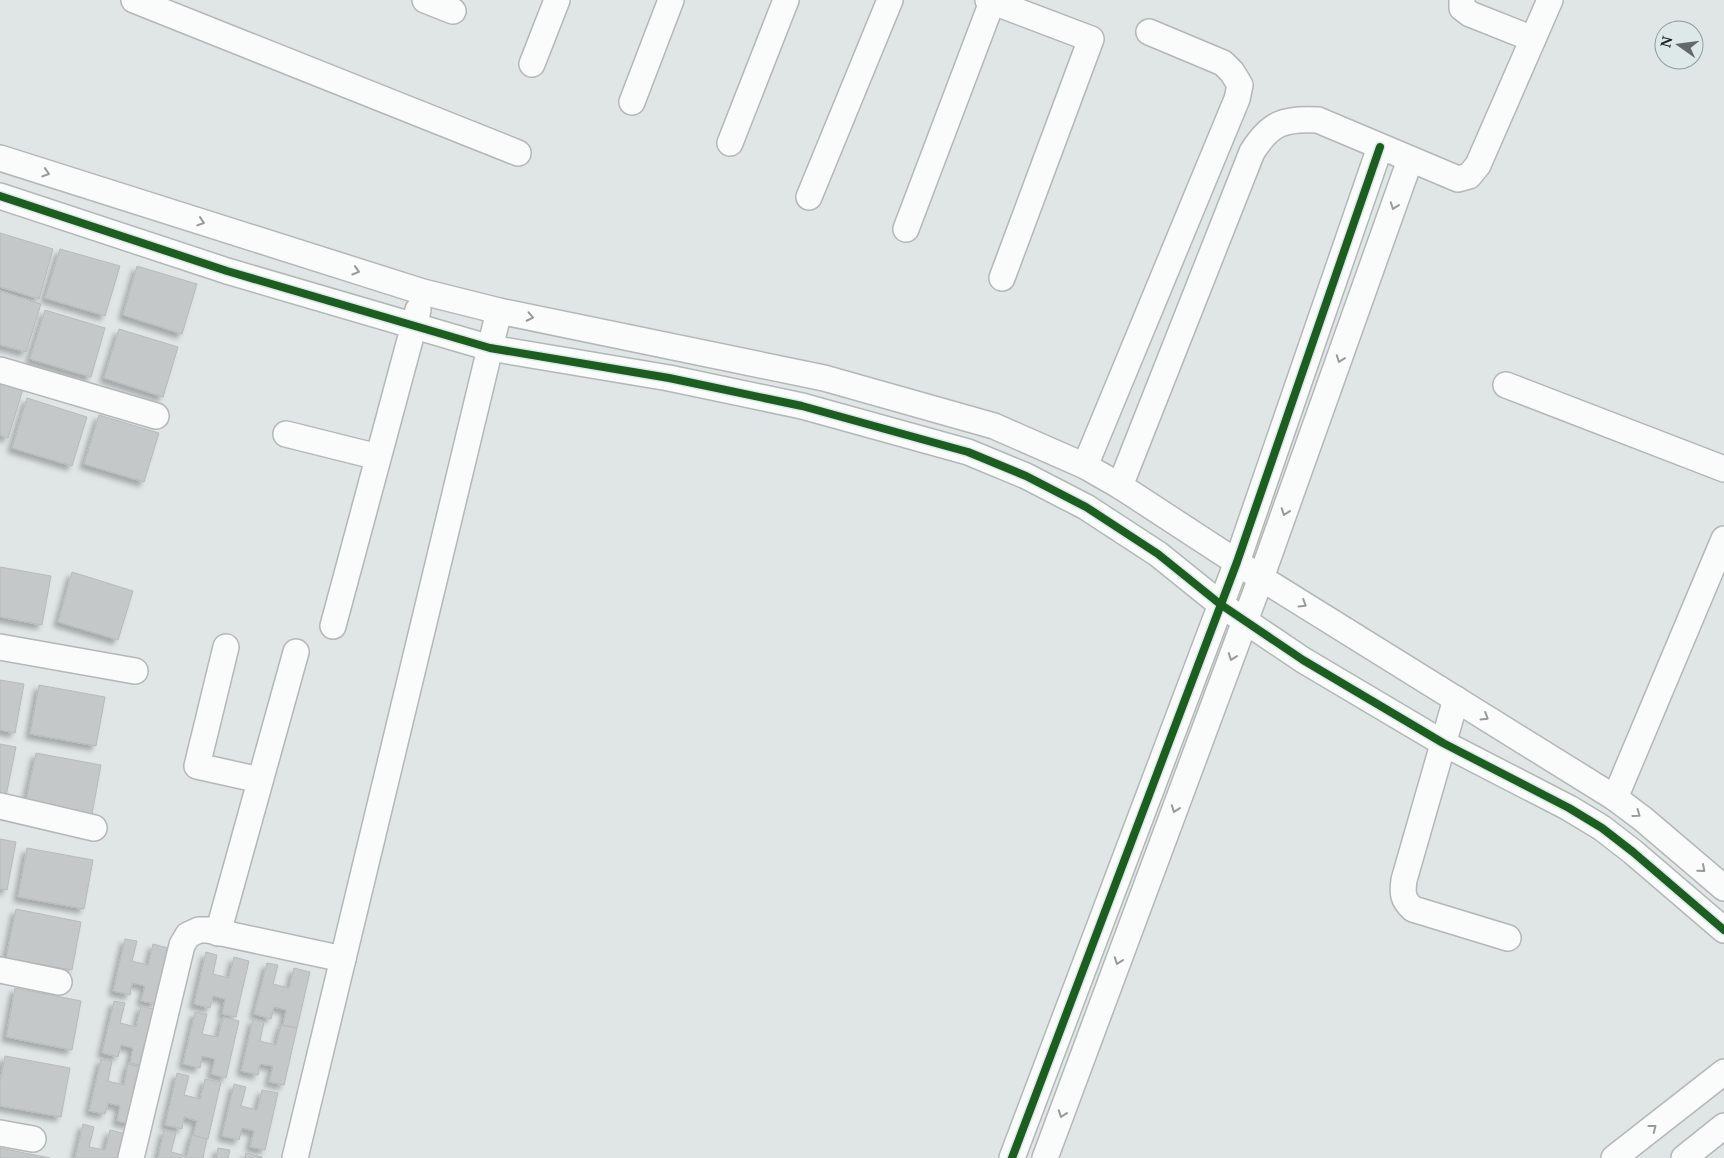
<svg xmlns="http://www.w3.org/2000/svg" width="1724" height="1158" font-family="'Noto Serif',serif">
<defs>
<filter id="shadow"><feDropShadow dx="-4.5" dy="4.5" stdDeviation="2.5" flood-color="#0004"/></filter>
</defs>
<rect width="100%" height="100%" fill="#e0e6e6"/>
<g fill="#c4c8c8" stroke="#b6baba" filter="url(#shadow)">
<polygon points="0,233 53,249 39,299 0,287"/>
<polygon points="60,249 120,266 105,316 45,298"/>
<polygon points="137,266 197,284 182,334 123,315"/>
<polygon points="0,291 41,304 26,352 0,345"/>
<polygon points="45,310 105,328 91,377 30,359"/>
<polygon points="119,329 178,347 163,397 104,378"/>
<polygon points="0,382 23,389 8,438 0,435"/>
<polygon points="27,398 87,417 72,466 12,448"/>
<polygon points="99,415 159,433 144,482 84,464"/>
<polygon points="0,567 51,576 42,625 0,617"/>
<polygon points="72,572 133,591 118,640 58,622"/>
<polygon points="0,680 24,684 15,733 0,730"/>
<polygon points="39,685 105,697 96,746 30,734"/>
<polygon points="0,744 16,747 6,796 0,795"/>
<polygon points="36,753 101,765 92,814 26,801"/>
<polygon points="0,839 16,842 7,890 0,889"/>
<polygon points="27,848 93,860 84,909 18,897"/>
<polygon points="16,909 81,922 72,970 6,958"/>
<polygon points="125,939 137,941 132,961 148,965 153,944 168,948 156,1004 141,1001 145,986 132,983 130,995 113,991"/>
<polygon points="206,952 217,955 213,974 229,978 234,957 249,961 236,1017 222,1014 225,999 213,996 210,1008 194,1004"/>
<polygon points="267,963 278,965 273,984 289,988 294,968 310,972 297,1028 283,1025 286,1010 274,1007 271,1019 254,1014"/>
<polygon points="15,988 81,1001 72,1050 6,1037"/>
<polygon points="114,1001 125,1003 120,1023 136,1027 141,1006 157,1010 144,1066 130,1063 133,1048 121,1045 118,1057 102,1053"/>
<polygon points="195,1012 207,1014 202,1034 218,1037 223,1017 239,1021 226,1078 211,1074 215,1059 202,1056 200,1068 183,1064"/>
<polygon points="253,1019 264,1022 260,1041 276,1045 281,1025 297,1028 284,1085 269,1082 273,1066 260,1064 258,1075 241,1071"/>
<polygon points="5,1056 70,1068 61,1117 0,1106 0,1081"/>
<polygon points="101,1059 112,1061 108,1081 124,1085 128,1064 144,1068 131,1124 117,1121 120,1106 108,1103 105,1114 89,1111"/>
<polygon points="177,1073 189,1076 184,1095 200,1099 205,1079 221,1082 208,1139 193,1136 197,1121 184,1117 182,1129 165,1125"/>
<polygon points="234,1084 246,1087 241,1106 257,1110 262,1090 278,1093 265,1150 250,1147 254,1131 242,1128 239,1140 222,1136"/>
<polygon points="83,1124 94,1127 89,1147 105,1150 110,1130 126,1134 120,1158 75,1158"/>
<polygon points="164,1130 176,1133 171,1152 187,1156 192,1135 207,1139 203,1158 158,1158"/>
<polygon points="0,1148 50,1158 0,1158"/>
<polygon points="218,1148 230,1150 228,1158 216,1158"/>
<polygon points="246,1153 262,1157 262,1158 245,1158"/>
</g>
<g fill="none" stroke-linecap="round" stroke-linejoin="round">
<g stroke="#b3b7b7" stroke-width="28">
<g id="street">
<polyline points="134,0 518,153"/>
<polyline points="425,0 453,11"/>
<polyline points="988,0 1091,39 1002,278"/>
<polyline points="1462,0 1462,8 1470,14 1533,39"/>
<polyline points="532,64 557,0"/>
<polyline points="632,102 671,0"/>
<polyline points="730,143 786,0"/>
<polyline points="0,158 423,292 499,311 824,378 994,426 1085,466 1120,486 1261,578 1615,798 1643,819 1724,888"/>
<polyline points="0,196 227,271 490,348 669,378 802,406 968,452 1026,476 1086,507 1158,554 1220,604 1303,660 1443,743 1569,808 1602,828 1633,852 1724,930"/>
<polyline points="809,197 890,0"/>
<polyline points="906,229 992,2"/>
<polyline points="0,370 156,416"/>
<polyline points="1506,385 1724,469"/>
<polyline points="286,434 378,457"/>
<polyline points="1085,466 1237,99 1240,85 1232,72 1223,63 1149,32"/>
<path d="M1120,486L1252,152C1270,123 1284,118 1318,120L1458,179L1469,176L1478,165L1550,0"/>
<polyline points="333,626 418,310"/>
<polyline points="0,647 135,671"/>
<polyline points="226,647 197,766 260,780"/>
<path d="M1456,699L1404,880C1402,894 1403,900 1413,909L1508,938"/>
<polyline points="1615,798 1724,539"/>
<polyline points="0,806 94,828"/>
<polyline points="218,933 296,652"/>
<polyline points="0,970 59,982"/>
<polyline points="0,1133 33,1139"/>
<polyline points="131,1158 182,945 188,935 199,930 208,930 343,959"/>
<polyline points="295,1158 499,311"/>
<polyline points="1012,1158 1237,562 1380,147"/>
<polyline points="1045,1158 1261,578 1410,160"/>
<polyline points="1614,1158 1724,1072"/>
<polyline points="1684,1158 1724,1126"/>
</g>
</g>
<use href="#street" stroke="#fafbfb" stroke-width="25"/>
<g stroke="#dde8e9" stroke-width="11">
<g id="cycleway">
<polyline points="0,196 227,271 490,348 669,378 802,406 968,452 1026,476 1086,507 1158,554 1220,604 1303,660 1443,743 1569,808 1602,828 1633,852 1724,930"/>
<polyline points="1012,1158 1237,562 1380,147"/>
</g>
</g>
<use href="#cycleway" stroke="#1b5e20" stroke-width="8"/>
</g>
<defs><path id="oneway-chevron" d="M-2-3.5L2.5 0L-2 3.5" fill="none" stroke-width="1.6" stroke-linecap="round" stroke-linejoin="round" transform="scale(1.25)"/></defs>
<g stroke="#989a9a">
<use href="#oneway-chevron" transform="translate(46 173) rotate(18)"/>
<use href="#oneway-chevron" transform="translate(1394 206) rotate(110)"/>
<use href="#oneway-chevron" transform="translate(201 222) rotate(18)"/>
<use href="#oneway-chevron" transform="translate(356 271) rotate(17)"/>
<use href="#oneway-chevron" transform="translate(530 317) rotate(12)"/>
<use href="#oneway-chevron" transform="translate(1340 359) rotate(110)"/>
<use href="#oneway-chevron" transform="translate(1285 512) rotate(110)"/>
<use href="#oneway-chevron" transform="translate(1303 604) rotate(32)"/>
<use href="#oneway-chevron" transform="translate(1232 657) rotate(110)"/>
<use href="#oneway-chevron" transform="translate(1485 717) rotate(32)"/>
<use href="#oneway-chevron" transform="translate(1175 809) rotate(110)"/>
<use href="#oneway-chevron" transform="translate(1637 814) rotate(36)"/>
<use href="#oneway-chevron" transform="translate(1702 869) rotate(41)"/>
<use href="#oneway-chevron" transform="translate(1118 961) rotate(110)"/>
<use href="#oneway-chevron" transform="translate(1062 1114) rotate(110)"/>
<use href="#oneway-chevron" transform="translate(1653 1128) rotate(-38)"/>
</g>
<g transform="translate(1679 45) rotate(284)"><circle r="24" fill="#dde8e9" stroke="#919a9a"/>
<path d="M0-4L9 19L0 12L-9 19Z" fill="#636868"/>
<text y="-8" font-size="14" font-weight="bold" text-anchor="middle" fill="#202424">N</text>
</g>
</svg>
